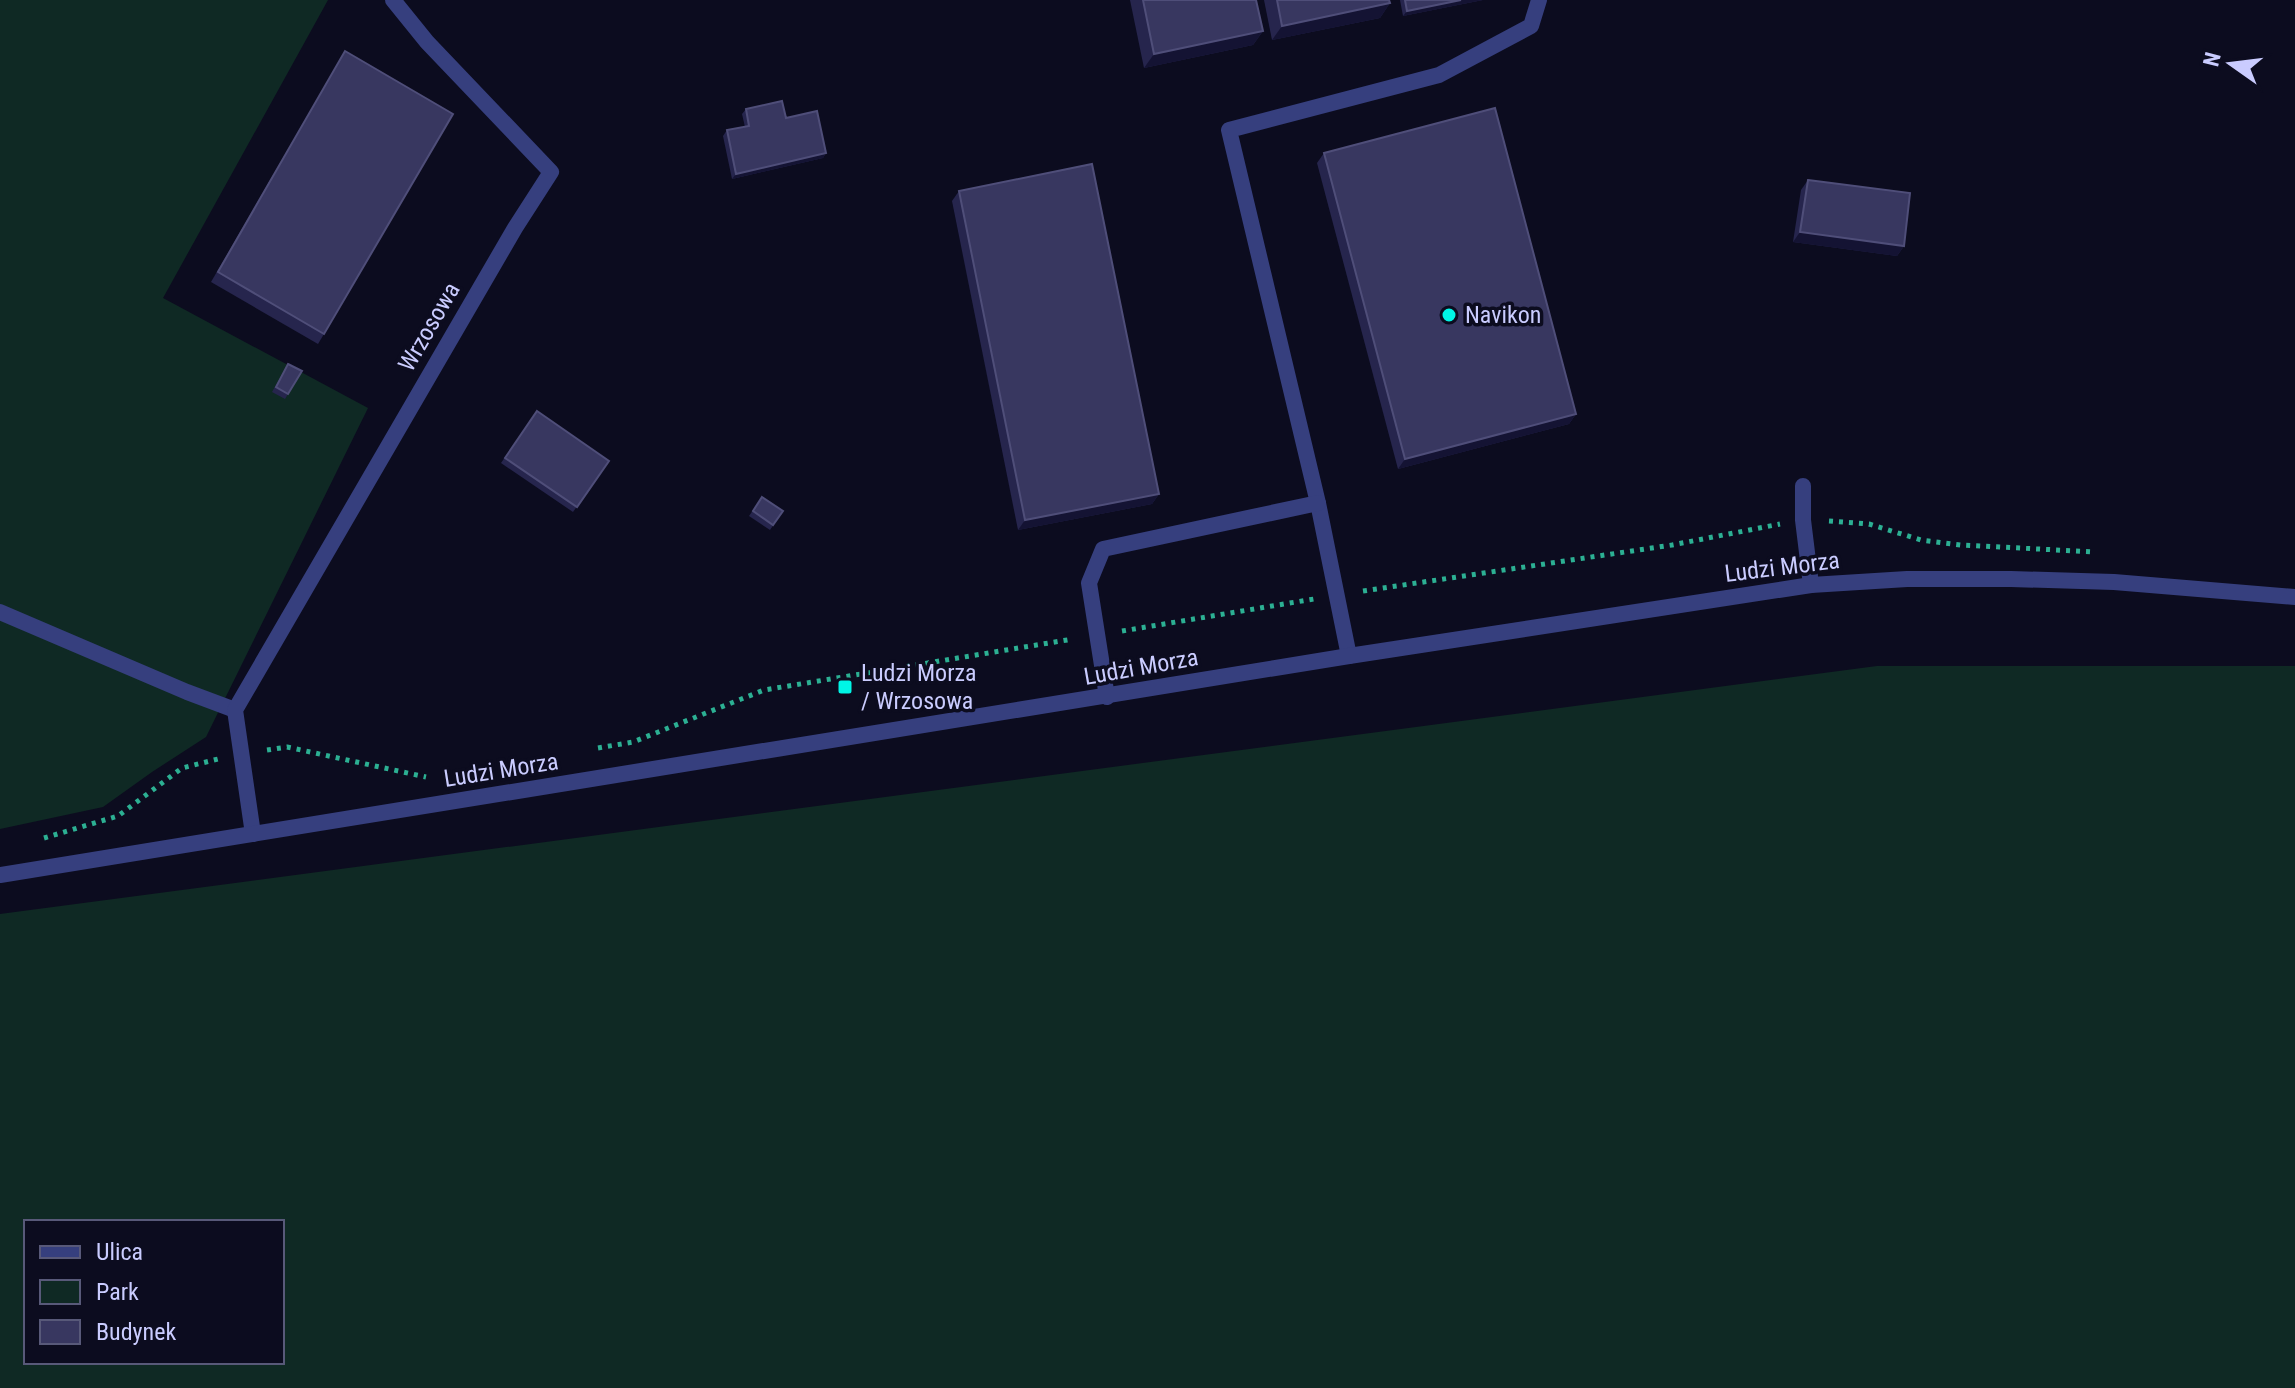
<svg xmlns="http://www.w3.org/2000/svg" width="2295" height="1388" font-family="'Roboto Condensed',sans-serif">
<rect width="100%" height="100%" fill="#0c0c1f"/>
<g fill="#0f2924" fill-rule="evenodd">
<polygon points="0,0 328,0 163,298 368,408 206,737 152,772 103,807 0,829"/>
<path d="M1877,666H2295V1388H0V914ZM282,1222V1362H26V1222Z"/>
</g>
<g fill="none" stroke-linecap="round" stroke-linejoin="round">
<g stroke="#2cb093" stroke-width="5" stroke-dasharray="4 6" stroke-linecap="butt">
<polyline points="1829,521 1869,524 1921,540 1961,545 2096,552"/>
<polyline points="1363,591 1672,545 1780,524"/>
<polyline points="1122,631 1314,599"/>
<polyline points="598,748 633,742 764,690 1073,639"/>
<polyline points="267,750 287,747 426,777"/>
<polyline points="44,838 118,816 182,768 218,759"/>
</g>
<g stroke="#363f7e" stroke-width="16">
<polyline points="1803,486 1803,520 1811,585"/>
<polyline points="1349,656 1318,503 1229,130 1439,75 1531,26 1539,0"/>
<polyline points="1107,697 1089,583 1103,549 1318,503"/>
</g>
<g stroke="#363f7e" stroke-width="16">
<polyline points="0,612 187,692 235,710"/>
<polyline points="253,834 235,710 515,228 551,172 427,42 393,0"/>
</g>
<polyline stroke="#363f7e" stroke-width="16" points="0,875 1349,656 1811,585 1907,579 2011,579 2114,582 2295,597"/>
</g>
<g fill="#26254d">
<polygon points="1130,0 1256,0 1263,31 1253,45 1144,68"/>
<polygon points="1264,0 1389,0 1390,3 1380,18 1272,40"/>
<polygon points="1400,0 1483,0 1403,16"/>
<polygon points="345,51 324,334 318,344 211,282"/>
<polygon points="746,109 786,118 826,153 823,158 732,179 723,136 727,130 745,127 742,114"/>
<polygon points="1324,153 1576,414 1569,424 1398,469 1317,163"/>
<polygon points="1808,180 1904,246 1897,256 1793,242 1801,190"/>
<polygon points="959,191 1159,494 1152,504 1018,530 952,201"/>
<polygon points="288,364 288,394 285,399 272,392"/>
<polygon points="537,411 609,461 573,512 501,463"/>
<polygon points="762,497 783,511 770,530 749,516"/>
</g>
<g fill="#141333">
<polygon points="1461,0 1483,0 1403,16 1407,11"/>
<polygon points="1390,3 1380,18 1272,40 1282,26"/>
<polygon points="1263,31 1253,45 1144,68 1154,54"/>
<polygon points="826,153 823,158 732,179 736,174"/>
<polygon points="1800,232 1904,246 1897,256 1793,242"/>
<polygon points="1576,414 1569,424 1398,469 1405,459"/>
<polygon points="1159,494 1152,504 1018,530 1025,520"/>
</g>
<g fill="#383760" stroke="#4f4e79" stroke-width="2">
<polygon points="1143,0 1256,0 1263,31 1154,54"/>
<polygon points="1277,0 1389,0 1390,3 1282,26"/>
<polygon points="1405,0 1461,0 1407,11"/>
<polygon points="345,51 453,114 324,334 218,272"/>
<polygon points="782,101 786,118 817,111 826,153 736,174 727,130 749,126 746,109"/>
<polygon points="1495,108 1576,414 1405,459 1324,153"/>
<polygon points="1092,164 1159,494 1025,520 959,191"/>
<polygon points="1808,180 1910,193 1904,246 1800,232"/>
<polygon points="288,364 302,371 288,394 276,387"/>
<polygon points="537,411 609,461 577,507 505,458"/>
<polygon points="762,497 783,511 773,525 753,511"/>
</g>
<g fill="#00f5e6" stroke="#0c0c1f" stroke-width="3">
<circle cx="1449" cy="315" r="8"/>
<rect x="837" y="679" width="16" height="16" rx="4"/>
</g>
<g text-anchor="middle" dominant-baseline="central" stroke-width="7" stroke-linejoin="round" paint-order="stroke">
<g font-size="24" fill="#caccff" stroke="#0c0c1f" text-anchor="start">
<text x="1465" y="315">Navikon</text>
<text x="861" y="673">Ludzi Morza<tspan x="861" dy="28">/ Wrzosowa</tspan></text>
</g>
<g font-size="24" fill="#caccff" stroke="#0c0c1f">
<text transform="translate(429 327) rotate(-60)">Wrzosowa</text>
<text transform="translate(1782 567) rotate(-7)">Ludzi Morza</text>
<text transform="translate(1141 667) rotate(-10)">Ludzi Morza</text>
<text transform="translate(501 770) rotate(-9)">Ludzi Morza</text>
</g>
</g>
<rect x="24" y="1220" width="260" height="144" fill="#0c0c1f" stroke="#585979" stroke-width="2"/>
<rect x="40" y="1246" width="40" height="12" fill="#363f7e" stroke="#585979" stroke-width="2"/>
<text x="96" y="1260" font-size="24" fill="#caccff">Ulica</text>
<rect x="40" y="1280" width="40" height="24" fill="#0f2924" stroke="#585979" stroke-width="2"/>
<text x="96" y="1300" font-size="24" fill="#caccff">Park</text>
<rect x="40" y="1320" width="40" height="24" fill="#383760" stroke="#585979" stroke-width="2"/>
<text x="96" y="1340" font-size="24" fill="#caccff">Budynek</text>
<g transform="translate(2231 64) rotate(284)" stroke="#0c0c1f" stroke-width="6" paint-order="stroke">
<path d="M0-6L14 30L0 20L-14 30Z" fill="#caccff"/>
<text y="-12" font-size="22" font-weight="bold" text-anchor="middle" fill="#caccff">N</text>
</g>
</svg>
